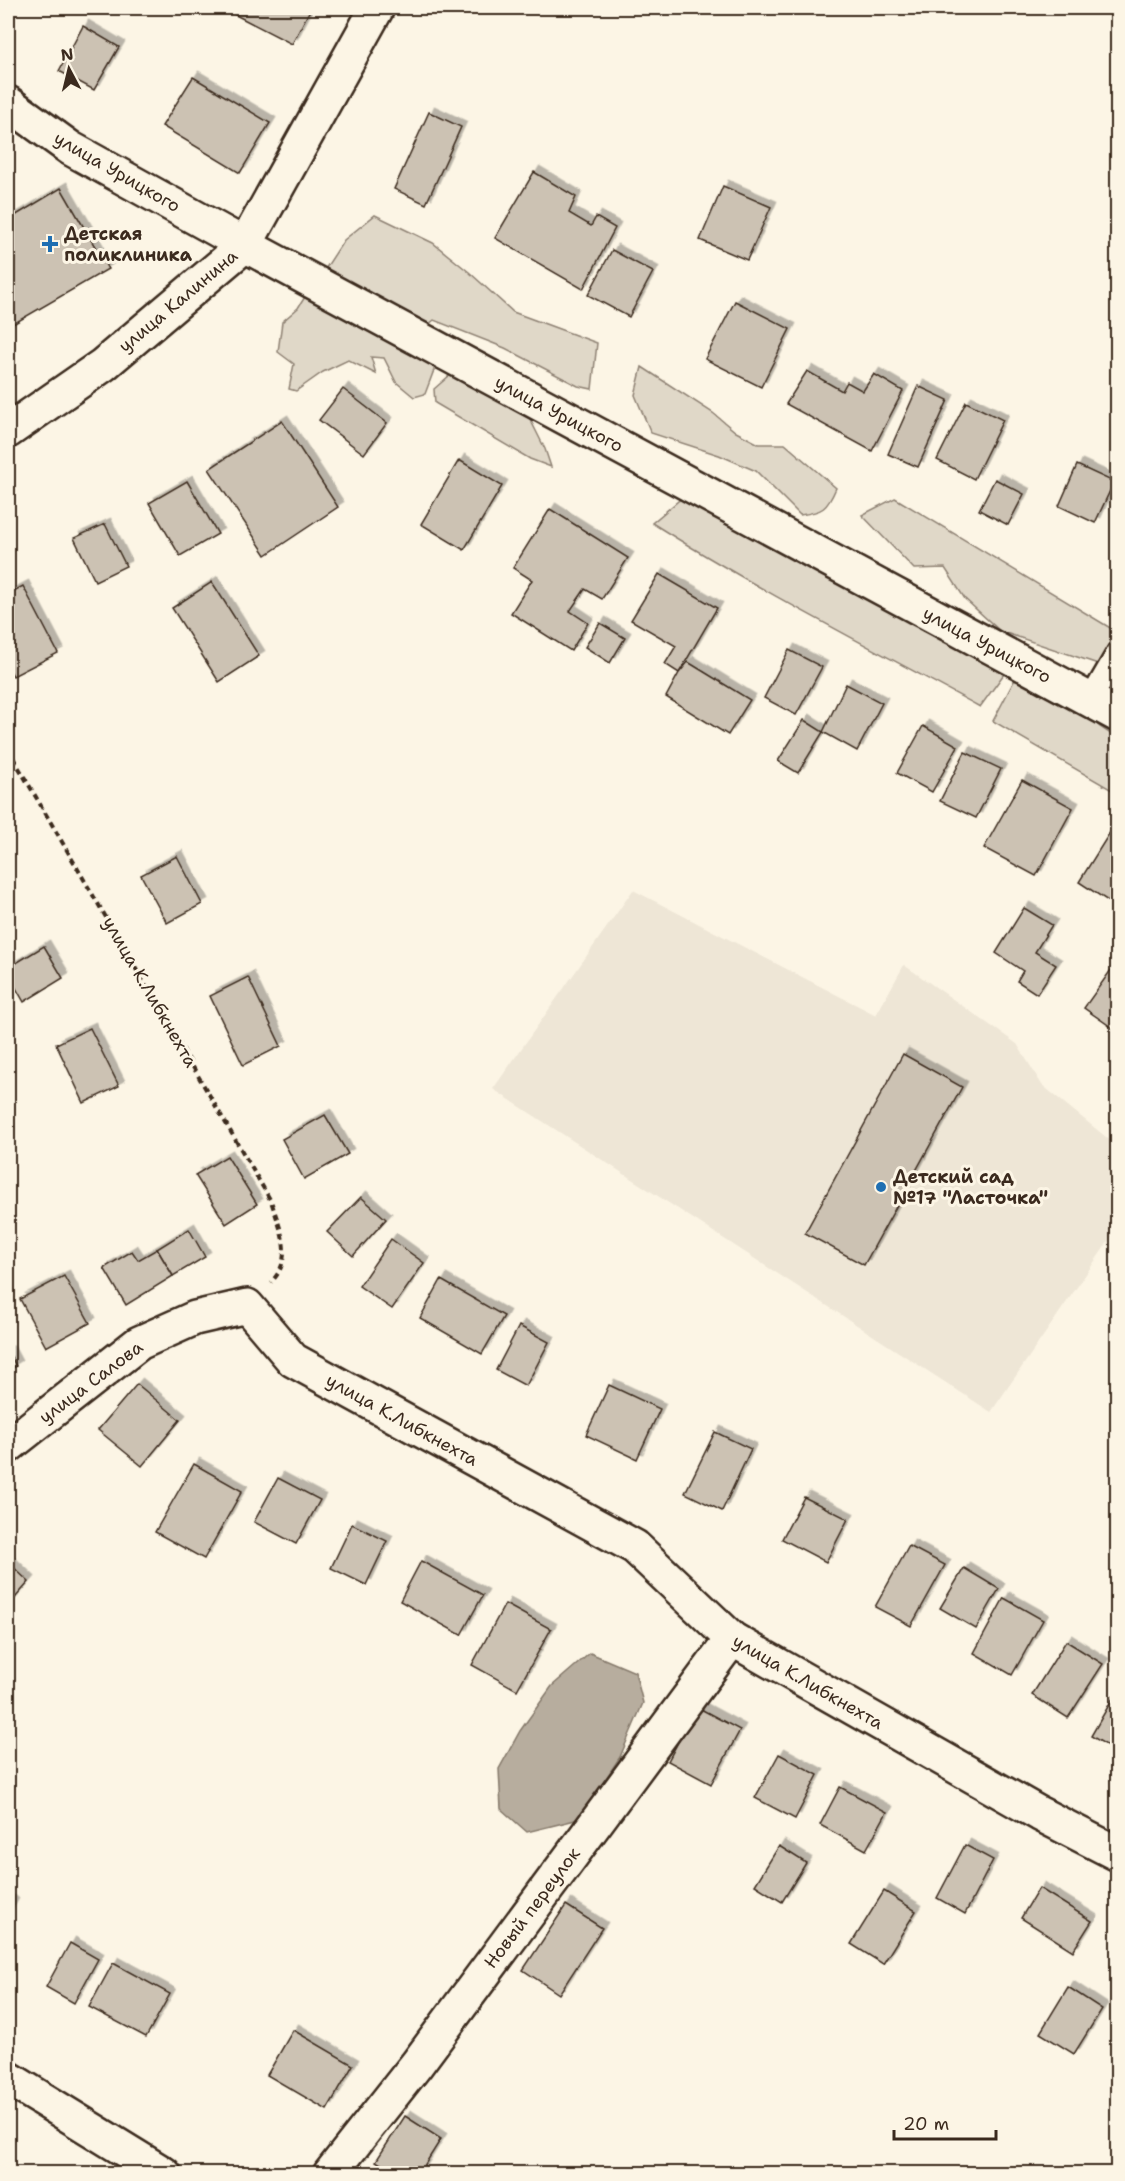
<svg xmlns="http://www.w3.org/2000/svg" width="1125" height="2181" font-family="'Shantell Sans',sans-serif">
<defs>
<filter id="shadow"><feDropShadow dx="5.5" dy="-5.5" stdDeviation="0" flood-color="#0004"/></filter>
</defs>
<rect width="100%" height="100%" fill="#fcf5e5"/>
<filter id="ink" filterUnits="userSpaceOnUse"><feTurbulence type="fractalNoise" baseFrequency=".0167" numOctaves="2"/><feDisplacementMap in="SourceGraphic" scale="12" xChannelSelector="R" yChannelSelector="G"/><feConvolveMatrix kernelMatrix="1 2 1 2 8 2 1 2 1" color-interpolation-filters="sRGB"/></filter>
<g filter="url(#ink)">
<polygon fill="#eee6d6" points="633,890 876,1015 904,965 1017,1044 1042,1085 1117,1146 1117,1229 991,1412 493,1089"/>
<g fill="#e0d8c8" stroke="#8e8173" stroke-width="1.5">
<polygon points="375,215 433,243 469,272 513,312 597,343 592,389 578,386 505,348 434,320 423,329 320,277 344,240"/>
<polygon points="308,292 434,355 434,370 425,394 414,397 396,382 384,358 371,357 376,374 348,360 323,372 296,391 289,389 294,364 278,352 282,322 298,308"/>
<path d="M642,367L713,413L736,432L759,444H785L836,488C827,509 823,512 800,515L756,471L719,455L651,433L635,395Z"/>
<polygon points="449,376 466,376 526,411 545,449 551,467 530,459 435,403 434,389"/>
<path d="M690,491L932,634L963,646L1009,667L980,707C870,647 758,590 652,523Z"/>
<polygon points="895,498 1117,632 1117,676 1098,664 1000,631 965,599 945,568 914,569 862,515"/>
<polygon points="1034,678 1059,692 1100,727 1117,738 1117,793 993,721 1014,681"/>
</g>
<polygon fill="#b7ad9e" stroke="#85796b" stroke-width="1.5" points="590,1653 635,1672 643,1703 620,1757 579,1819 527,1832 501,1809 499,1769 520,1731 552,1686"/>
<g fill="#ccc2b3" stroke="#3b2a1e" stroke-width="1.5" filter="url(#shadow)">
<polygon points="222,8 311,8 292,44"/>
<polygon points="83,26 119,47 94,90 59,71"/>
<polygon points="193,77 270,123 240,173 162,126"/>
<polygon points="429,112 461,127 426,204 394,189"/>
<polygon points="534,172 576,197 569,213 591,226 596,217 615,228 583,289 495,238"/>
<polygon points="723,186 771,207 747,260 700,240"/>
<polygon points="61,188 108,269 8,327 8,220"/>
<polygon points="612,250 653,272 629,317 588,295"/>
<polygon points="735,301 790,329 761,387 705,359"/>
<polygon points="807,371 842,391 847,382 863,391 874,374 903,391 872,451 786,404"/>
<polygon points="918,386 948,400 918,467 888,454"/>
<polygon points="343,389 387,423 364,454 319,420"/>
<polygon points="966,402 1003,420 974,479 937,460"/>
<polygon points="282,421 338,507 266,555 209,469"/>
<polygon points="459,460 502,486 464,550 421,524"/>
<polygon points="1077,465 1114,482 1095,523 1059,506"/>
<polygon points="995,479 1024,494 1008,525 979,510"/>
<polygon points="187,481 218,534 180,556 149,503"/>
<polygon points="550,509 628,558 602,599 585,589 570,611 588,623 571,651 511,613 532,580 513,568"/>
<polygon points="105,524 126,566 95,581 74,538"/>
<polygon points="659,574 717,608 679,673 665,664 676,646 631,620"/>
<polygon points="212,582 259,656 219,682 172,608"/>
<polygon points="23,586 58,653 13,676 8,667 8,594"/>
<polygon points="600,623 625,638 610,663 585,647"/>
<polygon points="789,650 822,667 796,715 764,698"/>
<polygon points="688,662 750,700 728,735 666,697 679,673"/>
<polygon points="846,684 882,703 857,751 823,732"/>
<polygon points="804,720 823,732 798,773 778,761"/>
<polygon points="923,726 958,746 932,792 897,773"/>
<polygon points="965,752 1001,769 976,818 940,801"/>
<polygon points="1022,780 1073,808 1036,876 984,848"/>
<polygon points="1112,829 1118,833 1118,893 1111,903 1079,882"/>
<polygon points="177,856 202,904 167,923 141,875"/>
<polygon points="1024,908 1052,925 1035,952 1056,965 1037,994 1017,981 1023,971 996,953"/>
<polygon points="44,946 63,978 24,1002 8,974 8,968"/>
<polygon points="1118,960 1118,1023 1114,1029 1084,1008"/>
<polygon points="248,977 281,1046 243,1065 210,996"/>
<polygon points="90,1028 119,1086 84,1103 56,1044"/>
<polygon points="903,1054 962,1087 864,1265 805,1233"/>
<polygon points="325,1115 348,1154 304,1179 282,1139"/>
<polygon points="227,1156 257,1204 226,1224 195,1175"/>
<polygon points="361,1197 386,1219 353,1256 327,1232"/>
<polygon points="189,1229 205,1257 173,1276 157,1249"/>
<polygon points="391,1239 424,1263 392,1309 359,1286"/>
<polygon points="157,1249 173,1276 126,1305 104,1268 132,1251 138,1260"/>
<polygon points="64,1276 90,1323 46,1347 20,1299"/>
<polygon points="441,1280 504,1316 482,1354 420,1318"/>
<polygon points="519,1326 549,1342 526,1386 496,1370"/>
<polygon points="8,1351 16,1366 8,1371"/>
<polygon points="137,1384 180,1420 142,1466 98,1430"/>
<polygon points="609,1385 660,1409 637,1459 586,1435"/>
<polygon points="715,1432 751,1449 722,1511 685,1493"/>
<polygon points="194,1464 242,1491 204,1559 155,1532"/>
<polygon points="278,1478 320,1500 296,1544 254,1522"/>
<polygon points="804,1497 848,1519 826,1562 782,1539"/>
<polygon points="352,1524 387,1541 366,1585 331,1568"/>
<polygon points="909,1546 945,1565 911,1626 875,1607"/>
<polygon points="421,1561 483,1595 461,1635 400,1601"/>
<polygon points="8,1562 29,1582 8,1606"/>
<polygon points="964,1568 999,1589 976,1629 940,1608"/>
<polygon points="1004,1598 1043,1620 1012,1675 974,1653"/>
<polygon points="505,1604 551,1629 517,1690 472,1665"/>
<polygon points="1066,1641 1103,1664 1068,1718 1032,1695"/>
<polygon points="1117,1691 1118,1691 1118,1752 1091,1736"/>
<polygon points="697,1707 740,1730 711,1784 668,1761"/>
<polygon points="779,1754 818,1775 795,1819 755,1798"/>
<polygon points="840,1787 887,1812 866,1850 820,1825"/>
<polygon points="965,1845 993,1860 965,1914 937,1898"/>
<polygon points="779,1846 806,1863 782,1902 755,1885"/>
<polygon points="1039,1888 1092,1921 1073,1951 1021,1918"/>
<polygon points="884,1891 916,1911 883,1964 851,1944"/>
<polygon points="8,1900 13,1904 8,1913"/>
<polygon points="566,1905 602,1928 559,1994 523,1970"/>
<polygon points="70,1943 98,1959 74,2003 46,1987"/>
<polygon points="113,1963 170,1994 146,2037 89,2007"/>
<polygon points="1068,1987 1102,2009 1074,2054 1040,2033"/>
<polygon points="293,2030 353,2065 327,2110 267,2075"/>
<polygon points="405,2116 441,2139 419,2174 396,2174 376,2161"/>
</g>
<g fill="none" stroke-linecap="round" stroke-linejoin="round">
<g stroke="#3b2a1e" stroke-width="26">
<polyline id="lane" points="1090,700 1118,652"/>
</g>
<g stroke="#3b2a1e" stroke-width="38">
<g id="street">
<polyline points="8,103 70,148 245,245"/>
<polyline points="8,1446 139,1343 195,1318 247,1306 293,1360 635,1547 732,1639 1040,1814 1118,1854"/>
<polyline points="8,2078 164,2174"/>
<polyline points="330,2174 417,2064 732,1639"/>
</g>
</g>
<g stroke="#3b2a1e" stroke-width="38">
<g id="secondary">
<polyline points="245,245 1118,715"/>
<polyline points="8,431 103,365 245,245 377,8"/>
</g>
</g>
<path stroke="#3b2a1e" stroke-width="4" stroke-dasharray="6 4.5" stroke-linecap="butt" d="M8,749L271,1201C280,1229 295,1258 271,1282"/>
<use href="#lane" stroke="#fcf5e5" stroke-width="21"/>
<use href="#street" stroke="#fcf5e5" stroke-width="33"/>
<use href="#secondary" stroke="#fcf5e5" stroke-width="33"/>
</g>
</g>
<g fill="#1f6fb2" stroke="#fcf5e5" stroke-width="2">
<path d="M47 235h6v6h6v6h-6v6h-6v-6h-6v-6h6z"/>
<circle cx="881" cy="1187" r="6"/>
</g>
<g text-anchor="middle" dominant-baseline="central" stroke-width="6" stroke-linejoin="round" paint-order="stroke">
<g font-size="18" fill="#3b2a1e" stroke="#fcf5e5">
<text transform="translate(117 172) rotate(30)">улица Урицкого</text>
<text transform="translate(178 301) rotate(-40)">улица Калинина</text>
<text transform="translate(559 414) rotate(28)">улица Урицкого</text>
<text transform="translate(987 645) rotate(28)">улица Урицкого</text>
<text transform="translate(150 992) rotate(60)">улица К.Либкнехта</text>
<text transform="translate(91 1382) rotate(-37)">улица Салова</text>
<text transform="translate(402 1420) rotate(29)">улица К.Либкнехта</text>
<text transform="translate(808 1682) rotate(30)">улица К.Либкнехта</text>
<text transform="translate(532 1908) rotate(-53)">Новый переулок</text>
</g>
<g font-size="18" font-weight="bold" fill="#3b2a1e" stroke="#fcf5e5" text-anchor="start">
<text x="64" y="234">Детская<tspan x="64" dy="21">поликлиника</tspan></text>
<text x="893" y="1177">Детский сад<tspan x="893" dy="21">№17 "Ласточка"</tspan></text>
</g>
</g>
<rect width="1125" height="2181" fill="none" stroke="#fcf5e5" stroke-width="30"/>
<rect x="15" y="15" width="1095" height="2151" fill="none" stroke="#3b2a1e" stroke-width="2" filter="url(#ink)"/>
<g transform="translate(69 69) rotate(353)" stroke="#fcf5e5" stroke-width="4.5" paint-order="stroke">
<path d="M0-4.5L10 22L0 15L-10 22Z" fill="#3b2a1e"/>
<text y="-9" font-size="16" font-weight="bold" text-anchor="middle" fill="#3b2a1e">N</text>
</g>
<path d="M894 2130v9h102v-9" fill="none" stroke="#3b2a1e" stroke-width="3"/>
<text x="903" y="2130" font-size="18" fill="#3b2a1e" stroke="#fcf5e5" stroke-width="4.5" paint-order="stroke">20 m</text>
</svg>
